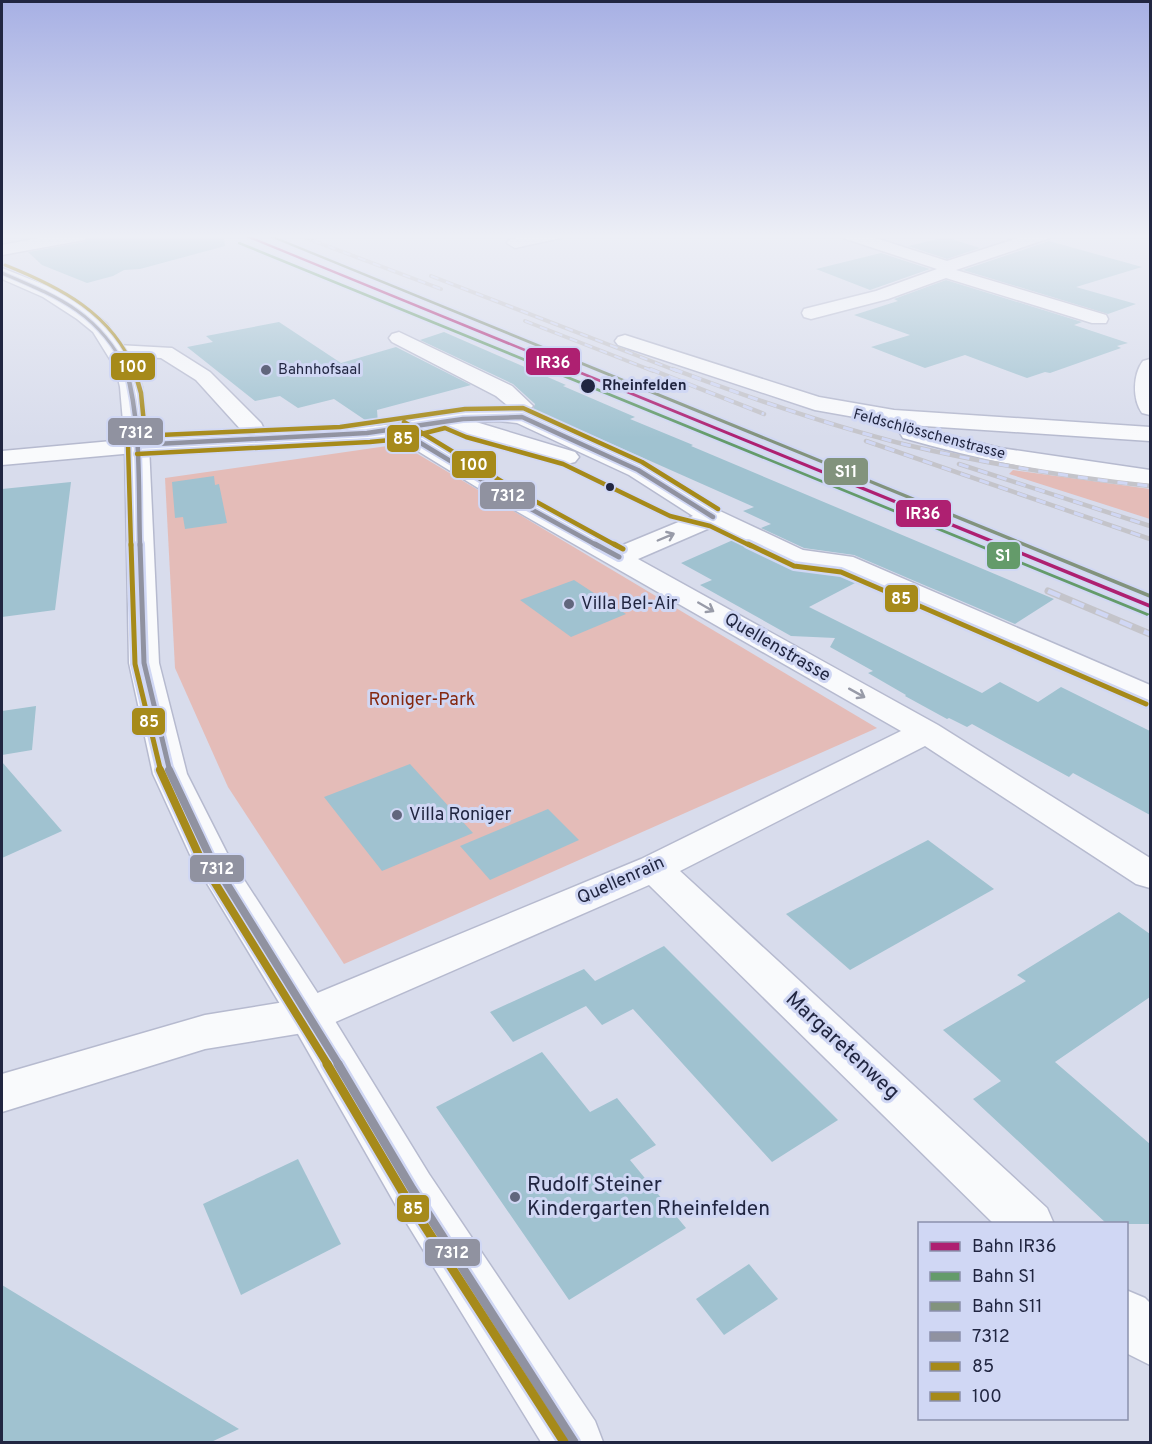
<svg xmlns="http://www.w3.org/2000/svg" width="1152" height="1444" font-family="Overpass,sans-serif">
<rect width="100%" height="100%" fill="#d8dcec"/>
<g fill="#e4bcb8">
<polygon points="401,444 877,728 344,964 228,787 175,668 165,478"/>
<polygon points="1013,470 1150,489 1150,519 1009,474"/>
</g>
<g fill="#a0c2d0">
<polygon points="94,235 224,235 225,246 140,269 124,270 113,276 87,283 42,265 28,252 84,242"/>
<polygon points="942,238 948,238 980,248 947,259 908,246"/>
<polygon points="1049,241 1142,267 1076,287 1136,304 1108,314 963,270"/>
<polygon points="881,253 930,269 870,290 816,269"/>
<polygon points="946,280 1082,322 1074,325 1128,343 1117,346 1121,348 1050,373 1045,372 1027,378 965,355 925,368 871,347 910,335 854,315 898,301 894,299"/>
<polygon points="279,322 341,363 396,347 471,385 377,410 378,423 371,424 334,399 298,408 280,396 255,401 187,347 213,342 206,336"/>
<polygon points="444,332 566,385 563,386 635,417 630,419 693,445 691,446 1054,599 1015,624 854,555 804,548 761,528 771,524 743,511 754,507 533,409 535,404 513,384 420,340"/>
<polygon points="214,476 215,485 219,484 227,523 185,529 183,517 175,518 172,482"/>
<polygon points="71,482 55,610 2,617 2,489"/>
<polygon points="733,540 786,566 836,573 857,582 809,607 982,693 1000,682 1038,702 1061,687 1150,731 1150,815 1073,773 1069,777 972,724 967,727 949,718 947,719 905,696 906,695 868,673 873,671 830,647 835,638 791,636 700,585 712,580 681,563"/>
<polygon points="574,580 626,614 571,637 520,600"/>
<polygon points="36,706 32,750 2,755 2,711"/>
<polygon points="2,762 62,831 2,858"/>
<polygon points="410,764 473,833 382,871 324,797"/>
<polygon points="548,809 579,840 490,880 460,846"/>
<polygon points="928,840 994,889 850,970 786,914"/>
<polygon points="1119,912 1150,934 1150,997 1055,1062 1150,1144 1150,1224 1107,1224 973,1099 1001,1081 943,1030 1026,981 1017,975"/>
<polygon points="664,946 838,1120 772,1162 633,1009 602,1025 586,1006 513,1042 490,1012 584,969 595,981"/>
<polygon points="542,1052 590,1112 617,1098 656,1145 630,1160 686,1228 569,1300 436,1107"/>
<polygon points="298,1159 341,1244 241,1295 203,1204"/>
<polygon points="749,1264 778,1299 724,1335 696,1299"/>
<polygon points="2,1285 99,1344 239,1429 209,1443 2,1443"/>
</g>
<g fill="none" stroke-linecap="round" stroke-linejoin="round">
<g stroke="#b6bacf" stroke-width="3">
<g id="minor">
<polygon points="55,235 92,235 84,240 2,255 2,245"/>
<polygon points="529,235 563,235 561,238 515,248 507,243 509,240"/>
<polygon points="841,235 866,235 947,261 1027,235 1052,235 1050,238 956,270 1106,315 1108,319 1106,323 1092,323 946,278 888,299 811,319 804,317 802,313 804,309 876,291 937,269 843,238"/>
<path d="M399,332L512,386L533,406L527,411L647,465L722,512L803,550L853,557L1150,685V706L1139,703L837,571L787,564L712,527L638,559L938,725L1150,858V888L1136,884L925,746L680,871L1047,1208L1054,1224H994L649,885L324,1027L309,1032L205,1049L2,1112V1074L205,1015L303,999L641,859L901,731L511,508L395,437L189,448L2,465V451L189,434L243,432L196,380L161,358L110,355L107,351L110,347L117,345L172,348L210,372L261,423L265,431C309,429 355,430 399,423C437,417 473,404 512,409L496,396L392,342L389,338L392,334ZM498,421L517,423L629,475L693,516L618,547L419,432L449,426L451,429L567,464L575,462L579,457L575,452L476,422Z"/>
<polygon points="625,335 819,397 894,410 1150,427 1150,441 894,424 815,410 618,345 615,341 618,337"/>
<path d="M1150,359V415L1142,413C1132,399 1133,374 1143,361Z"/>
<path d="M911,426L1000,448L1150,470V484C1067,477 983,461 903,438L900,433L903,428Z"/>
<polygon points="1126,1290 1145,1298 1150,1303 1150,1365 1126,1353"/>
</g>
</g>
<g stroke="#b6bacf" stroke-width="3">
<polygon id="major" points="2,268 55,289 91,311 107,324 136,369 142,387 149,445 159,663 187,774 228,855 324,1003 429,1174 595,1421 603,1442 541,1442 395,1204 294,1027 191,857 153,774 129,663 125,445 120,387 116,369 93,332 77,319 43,297 2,279"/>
</g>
<use href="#minor" fill="#f9fafc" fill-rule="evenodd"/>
<use href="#major" fill="#f9fafc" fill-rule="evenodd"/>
<g stroke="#c4c4ca" stroke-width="4">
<g id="rail-far2">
<polyline points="298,235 441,289"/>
<polyline points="431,276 677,371"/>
<polyline points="525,321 653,371"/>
</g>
</g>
<g stroke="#c4c4ca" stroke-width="4.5">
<g id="rail-far1">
<polyline points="650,369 764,414"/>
<path d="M673,369C750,398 828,425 907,445C987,464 1068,477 1150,486"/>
<polyline points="866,441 1150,539"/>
<polyline points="959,464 1150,526"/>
</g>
</g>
<g stroke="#c4c4ca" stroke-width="7">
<polyline id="rail" points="1048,591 1150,634"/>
</g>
<use href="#rail-far2" stroke="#d0d7f4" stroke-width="2" stroke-dasharray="8" stroke-linecap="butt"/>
<use href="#rail-far1" stroke="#d0d7f4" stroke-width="3" stroke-dasharray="10" stroke-linecap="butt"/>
<use href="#rail" stroke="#d0d7f4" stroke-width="4.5" stroke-dasharray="13" stroke-linecap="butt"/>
<g stroke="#d0d7f4" stroke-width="5">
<path id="bus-1-far4" d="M2,273C58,297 99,313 127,371"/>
</g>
<g stroke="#d0d7f4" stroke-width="8">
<g id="bus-1-far3">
<path d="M126,369C142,426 138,488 140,546"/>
<polyline points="399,430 520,503 598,546"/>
<polyline points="137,445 367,433 463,419 522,417 638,470 713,517"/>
</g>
</g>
<g stroke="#d0d7f4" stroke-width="10">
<g id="bus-1-far2">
<polyline points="140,544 144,663 170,772"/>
<polyline points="595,544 619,557"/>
</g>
</g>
<g stroke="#d0d7f4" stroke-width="12">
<polyline id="bus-1-far1" points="169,770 210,857 339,1065"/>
</g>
<g stroke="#d0d7f4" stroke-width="14">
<polyline id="bus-1" points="338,1064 412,1189 574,1442"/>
</g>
<g stroke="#d0d7f4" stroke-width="8">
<g id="bus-2-far3">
<polyline points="128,445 131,546"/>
<polyline points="137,454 370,442 401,439 445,428 466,437 563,464 670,516 710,526 751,546"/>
</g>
</g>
<g stroke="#d0d7f4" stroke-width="10">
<g id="bus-2-far2">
<polyline points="131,544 135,664 161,772"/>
<polyline points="748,544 794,566 841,572 1146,704"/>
</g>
</g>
<g stroke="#d0d7f4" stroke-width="12">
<polyline id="bus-2-far1" points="160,770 202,862 328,1065"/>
</g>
<g stroke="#d0d7f4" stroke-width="14">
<polyline id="bus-2" points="327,1064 404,1194 564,1442"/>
</g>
<g stroke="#d0d7f4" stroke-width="5">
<path id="bus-3-far2" d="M5,265C60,287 112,313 135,371"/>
</g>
<g stroke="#d0d7f4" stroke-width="8">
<g id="bus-3-far1">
<polyline points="134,369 141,393 146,444"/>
<polyline points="404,422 524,495 617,546"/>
<polyline points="137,436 340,427 465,409 523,408 642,462 718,509"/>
</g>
</g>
<g stroke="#d0d7f4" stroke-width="10">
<polyline id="bus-3" points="614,544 623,549"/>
</g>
<use href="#bus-1-far4" stroke="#9092a0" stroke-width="3"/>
<use href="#bus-1-far3" stroke="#9092a0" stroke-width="4.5"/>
<use href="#bus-1-far2" stroke="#9092a0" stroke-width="5"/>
<use href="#bus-1-far1" stroke="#9092a0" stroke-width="8"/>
<use href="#bus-1" stroke="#9092a0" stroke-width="9"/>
<use href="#bus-2-far3" stroke="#a68a1a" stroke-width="4.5"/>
<use href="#bus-2-far2" stroke="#a68a1a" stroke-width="5"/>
<use href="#bus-2-far1" stroke="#a68a1a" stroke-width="8"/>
<use href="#bus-2" stroke="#a68a1a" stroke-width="9"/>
<use href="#bus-3-far2" stroke="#a68a1a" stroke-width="3"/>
<use href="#bus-3-far1" stroke="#a68a1a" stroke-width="4.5"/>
<use href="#bus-3" stroke="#a68a1a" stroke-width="5"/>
<g stroke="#d0d7f4" stroke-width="4">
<polygon id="rail-1" points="241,235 247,235 1150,604 1150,608"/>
</g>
<g stroke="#d0d7f4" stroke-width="4">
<polygon id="rail-2" points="238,242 240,242 1150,614 1147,616 1145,615 238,244"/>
</g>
<g stroke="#d0d7f4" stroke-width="4">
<polygon id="rail-3" points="265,235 271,235 1150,594 1150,598"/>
</g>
<use href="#rail-1" fill="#ae2071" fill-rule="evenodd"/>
<use href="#rail-2" fill="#649b6a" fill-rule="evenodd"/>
<use href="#rail-3" fill="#82937d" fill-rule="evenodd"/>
</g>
<defs><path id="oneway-shaft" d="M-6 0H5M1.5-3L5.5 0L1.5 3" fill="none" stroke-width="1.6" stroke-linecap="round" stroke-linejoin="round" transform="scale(1.5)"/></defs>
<g stroke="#989ba8">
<use href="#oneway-shaft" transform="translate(666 537) rotate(-23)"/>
<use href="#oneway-shaft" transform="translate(706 607) rotate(30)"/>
<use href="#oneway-shaft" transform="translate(857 693) rotate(29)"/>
</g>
<linearGradient id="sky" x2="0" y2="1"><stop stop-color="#a7b0e4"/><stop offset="0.54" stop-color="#edeff6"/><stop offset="1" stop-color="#edeff6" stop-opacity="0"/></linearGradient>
<rect width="1152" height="438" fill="url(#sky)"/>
<g fill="#61667d" stroke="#d0d7f4" stroke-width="2">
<circle cx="266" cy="370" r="6"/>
<circle cx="569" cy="604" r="6"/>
<circle cx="397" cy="815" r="6"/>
<circle cx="515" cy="1197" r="6"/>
</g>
<g fill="#212641" stroke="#d0d7f4" stroke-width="2">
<circle cx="588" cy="386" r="8"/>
<circle cx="610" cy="487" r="5"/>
</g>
<g text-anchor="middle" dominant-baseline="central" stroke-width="6" stroke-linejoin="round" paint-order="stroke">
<g font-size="15" fill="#212641" stroke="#d0d7f4" text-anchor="start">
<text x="278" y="370">Bahnhofsaal</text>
</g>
<g font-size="15" font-weight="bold" fill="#212641" stroke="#d0d7f4" text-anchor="start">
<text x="602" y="386">Rheinfelden</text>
</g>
<g font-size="15" fill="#212641" stroke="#d0d7f4">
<text transform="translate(929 435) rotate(15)">Feldschlösschenstrasse</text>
</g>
<g font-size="18" fill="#212641" stroke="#d0d7f4" text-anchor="start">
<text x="581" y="604">Villa Bel-Air</text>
<text x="409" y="815">Villa Roniger</text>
</g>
<g font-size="18" fill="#212641" stroke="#d0d7f4">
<text transform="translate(777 648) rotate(30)">Quellenstrasse</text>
<text transform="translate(621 881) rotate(-24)">Quellenrain</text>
</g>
<g font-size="18" fill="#852810" stroke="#d0d7f4">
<text x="422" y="700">Roniger-Park</text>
</g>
<g font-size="21" fill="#212641" stroke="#d0d7f4">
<text transform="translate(842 1046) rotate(43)">Margaretenweg</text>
</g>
<g font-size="21" fill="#212641" stroke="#d0d7f4" text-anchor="start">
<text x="527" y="1185">Rudolf Steiner<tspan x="527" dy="24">Kindergarten Rheinfelden</tspan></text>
</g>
</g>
<g stroke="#d0d7f4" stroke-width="2">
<rect x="525" y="347" width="56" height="29" rx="6" fill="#ae2071"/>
<rect x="110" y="352" width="46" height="29" rx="6" fill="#a68a1a"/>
<rect x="107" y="417" width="57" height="29" rx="6" fill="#9092a0"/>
<rect x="386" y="424" width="34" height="29" rx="6" fill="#a68a1a"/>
<rect x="451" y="450" width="46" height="29" rx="6" fill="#a68a1a"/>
<rect x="823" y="457" width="46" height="29" rx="6" fill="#82937d"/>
<rect x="479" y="481" width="57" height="29" rx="6" fill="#9092a0"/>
<rect x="895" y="499" width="57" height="29" rx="6" fill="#ae2071"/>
<rect x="986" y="541" width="35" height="29" rx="6" fill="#649b6a"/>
<rect x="884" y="584" width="35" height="29" rx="6" fill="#a68a1a"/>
<rect x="131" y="707" width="35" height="29" rx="6" fill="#a68a1a"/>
<rect x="189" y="854" width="56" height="29" rx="6" fill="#9092a0"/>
<rect x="396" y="1194" width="34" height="29" rx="6" fill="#a68a1a"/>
<rect x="424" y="1238" width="57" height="29" rx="6" fill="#9092a0"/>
</g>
<g font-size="16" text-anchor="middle" font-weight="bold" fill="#fff">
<text x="553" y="368">IR36</text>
<text x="133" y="372">100</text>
<text x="136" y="438">7312</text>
<text x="403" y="444">85</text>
<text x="474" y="470">100</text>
<text x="846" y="477">S11</text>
<text x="508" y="501">7312</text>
<text x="923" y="519">IR36</text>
<text x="1003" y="561">S1</text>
<text x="901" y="604">85</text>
<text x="149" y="727">85</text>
<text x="217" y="874">7312</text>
<text x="413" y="1214">85</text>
<text x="452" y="1258">7312</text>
</g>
<rect width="1152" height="1444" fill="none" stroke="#212641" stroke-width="6"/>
<rect x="918" y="1222" width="210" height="198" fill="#d0d7f4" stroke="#8a90ac" stroke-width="1.5"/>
<rect x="930" y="1242" width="30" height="9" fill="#ae2071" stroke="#8a90ac" stroke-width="1.5"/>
<text x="972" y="1252" font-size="18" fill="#212641">Bahn IR36</text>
<rect x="930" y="1272" width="30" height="9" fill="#649b6a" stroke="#8a90ac" stroke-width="1.5"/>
<text x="972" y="1282" font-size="18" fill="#212641">Bahn S1</text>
<rect x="930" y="1302" width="30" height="9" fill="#82937d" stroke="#8a90ac" stroke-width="1.5"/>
<text x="972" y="1312" font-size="18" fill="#212641">Bahn S11</text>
<rect x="930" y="1332" width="30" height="9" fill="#9092a0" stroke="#8a90ac" stroke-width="1.5"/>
<text x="972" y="1342" font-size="18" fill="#212641">7312</text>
<rect x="930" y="1362" width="30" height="9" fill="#a68a1a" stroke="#8a90ac" stroke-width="1.5"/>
<text x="972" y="1372" font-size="18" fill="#212641">85</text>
<rect x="930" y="1392" width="30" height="9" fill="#a68a1a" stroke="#8a90ac" stroke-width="1.5"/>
<text x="972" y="1402" font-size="18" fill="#212641">100</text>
</svg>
